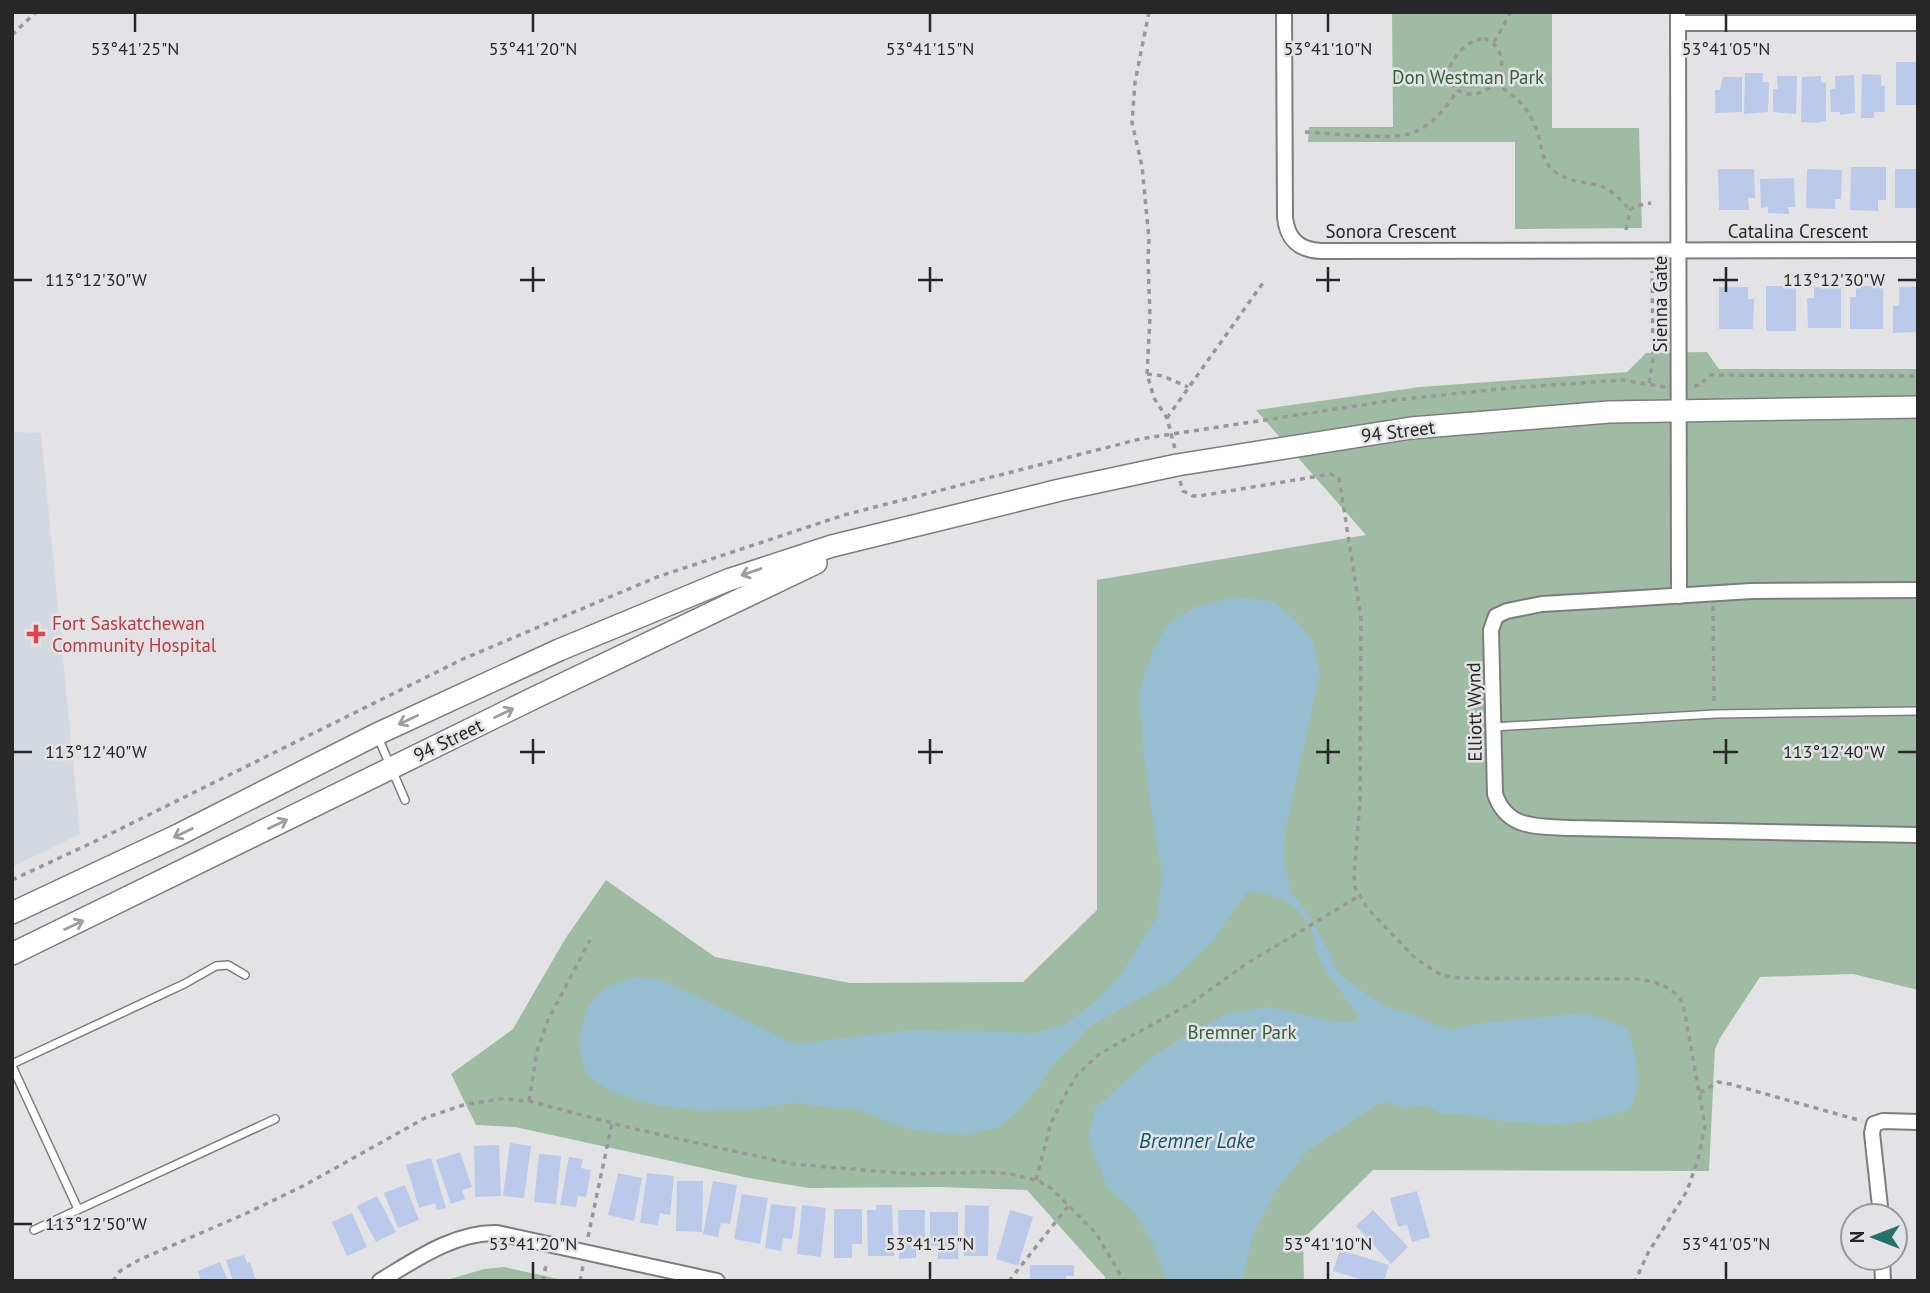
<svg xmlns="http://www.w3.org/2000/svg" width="1930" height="1293" font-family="'PT Sans',sans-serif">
<rect width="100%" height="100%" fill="#e3e3e5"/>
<polygon fill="#d4d8e0" points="12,432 41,433 80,834 12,867"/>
<g fill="#a0bba3">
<polygon points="1392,12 1552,12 1552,128 1639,128 1642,228 1515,229 1515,142 1308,142 1309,127 1393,127"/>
<polygon points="1707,352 1719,369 1918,369 1918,990 1853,974 1760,977 1720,1038 1715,1049 1709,1171 1373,1170 1303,1239 1304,1281 1105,1281 1105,1277 1027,1190 939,1187 809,1188 749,1178 515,1127 476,1125 451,1074 513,1029 565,939 606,880 715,957 850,983 1023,982 1097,910 1097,580 1366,535 1256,410 1420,387 1627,372 1646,353"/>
<polygon points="504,1267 567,1281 443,1281 484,1269"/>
</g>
<path fill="#97bed0" d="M1234,597L1272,601L1296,620L1313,642L1320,674L1285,831L1284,856L1290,892L1307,913L1330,953L1337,972L1365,994L1391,1009L1404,1012L1449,1030L1474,1024L1582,1013L1627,1027C1635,1053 1644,1084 1630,1110L1589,1121L1560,1125L1501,1121L1472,1115L1443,1114L1426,1106L1402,1108L1389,1102L1378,1104L1307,1151L1273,1194L1253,1234L1242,1281H1167L1152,1242L1133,1210L1108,1189L1088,1138L1095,1108L1152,1057L1195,1030L1230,1013L1268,1007L1337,1022L1359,1021C1353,1003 1338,991 1329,975C1325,967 1319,959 1316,951C1314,946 1315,939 1313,934C1302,906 1276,893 1248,891L1209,945L1169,982L1090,1026L1055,1063L1027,1102L1000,1127L964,1135L912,1130L857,1110L793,1103L749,1109L702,1111L649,1104L611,1091L589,1077L581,1061L580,1033L588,1005L604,988L634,977L657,979L690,993L795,1044L912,1030L1034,1033L1066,1024L1097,1000L1120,976L1157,917L1162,876L1147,783L1138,694L1152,653L1167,624L1196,607Z"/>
<g fill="#bbcaeb">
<rect x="1896" y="62" width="20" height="43"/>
<polygon points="1745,73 1763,73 1762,82 1769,82 1768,112 1744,114"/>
<polygon points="1862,74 1881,75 1881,86 1885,86 1885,112 1874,112 1874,118 1861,118"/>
<polygon points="1854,75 1855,113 1840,115 1840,112 1831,112 1830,89 1835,89 1835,76"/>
<polygon points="1777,76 1797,76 1796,114 1773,112 1773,89 1778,89"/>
<polygon points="1821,76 1821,82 1826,83 1826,121 1815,123 1801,122 1802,77"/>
<polygon points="1723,77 1742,77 1742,112 1715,113 1715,90 1720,90"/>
<polygon points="1851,167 1886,167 1886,200 1878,200 1878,211 1850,210"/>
<polygon points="1718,169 1754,169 1755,198 1748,198 1749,210 1719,210"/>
<polygon points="1807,169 1842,170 1841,199 1835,199 1835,209 1806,208"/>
<rect x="1895" y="169" width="23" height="39"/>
<polygon points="1794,178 1795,207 1788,207 1789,214 1768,213 1768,207 1761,208 1760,179"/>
<rect x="1766" y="286" width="30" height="45"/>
<polygon points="1856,286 1883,286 1883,329 1850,329 1850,297 1856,297"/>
<polygon points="1719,287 1748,287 1748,299 1754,299 1753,329 1719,329"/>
<polygon points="1814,287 1841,287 1841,328 1808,328 1807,298 1814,298"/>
<polygon points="1899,287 1918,287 1918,332 1893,333 1893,306 1899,306"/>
<polygon points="510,1143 531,1146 524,1198 503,1196"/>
<polygon points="499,1145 501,1196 475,1197 474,1146"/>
<polygon points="460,1152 472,1187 462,1190 465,1199 451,1204 436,1160"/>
<polygon points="539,1154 561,1156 556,1204 534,1202"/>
<polygon points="569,1157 583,1159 581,1168 591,1170 586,1197 578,1196 576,1207 560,1205"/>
<polygon points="431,1158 446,1208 437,1210 435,1203 419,1208 406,1165"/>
<polygon points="618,1173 642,1178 634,1221 608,1215"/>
<polygon points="647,1173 674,1176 670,1215 660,1213 658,1225 640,1223"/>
<polygon points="677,1181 703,1181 702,1232 676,1231"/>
<polygon points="713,1181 737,1185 730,1224 721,1223 718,1237 703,1234"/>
<polygon points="405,1185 419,1220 398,1228 384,1193"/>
<polygon points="1417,1191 1430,1237 1412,1242 1407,1225 1398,1227 1390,1198"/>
<polygon points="742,1194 768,1198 760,1244 734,1239"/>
<polygon points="377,1196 396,1232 376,1242 357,1206"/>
<polygon points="771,1204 796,1207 792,1239 783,1238 781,1251 765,1248"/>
<polygon points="802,1205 826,1208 821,1257 797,1254"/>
<polygon points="876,1205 892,1205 894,1256 868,1256 867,1210 876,1210"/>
<polygon points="965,1205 989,1206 988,1256 964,1256"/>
<polygon points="834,1209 862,1209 862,1244 852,1244 852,1258 834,1258"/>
<polygon points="898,1210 925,1210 925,1245 916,1245 916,1258 899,1259"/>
<polygon points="1010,1210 1033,1217 1018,1266 996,1259"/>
<polygon points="1373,1210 1408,1247 1391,1264 1356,1226"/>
<polygon points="930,1212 958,1212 958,1259 938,1259 938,1246 930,1246"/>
<polygon points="352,1213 367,1247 347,1256 332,1222"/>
<polygon points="1340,1250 1389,1265 1384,1281 1366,1281 1333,1271"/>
<polygon points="244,1255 247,1263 250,1262 256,1281 233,1281 226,1260"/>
<polygon points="220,1262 228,1281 201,1281 198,1271"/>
<polygon points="1030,1265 1074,1265 1074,1276 1066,1276 1066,1281 1030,1281"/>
</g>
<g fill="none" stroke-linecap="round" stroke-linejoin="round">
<g stroke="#7d7d7e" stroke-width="10">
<g id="lane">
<polyline points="1493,727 1715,714 1918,711"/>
<polyline points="377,735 405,800"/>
<polyline points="12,1064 184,984 216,966 228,965 245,975"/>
<polyline points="12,1066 78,1209"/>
<polyline points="34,1230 275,1119"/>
</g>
</g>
<g stroke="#7d7d7e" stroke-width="18">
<g id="street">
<path d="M1284,12L1285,217C1287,239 1299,250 1321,251L1918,250"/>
<polyline points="1678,12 1679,596"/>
<polyline points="1679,23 1918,23"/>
<path d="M1918,590L1751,591L1593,601L1542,604L1507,611L1496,616L1491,630L1495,794C1507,830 1538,826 1571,828L1918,835"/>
<polyline points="1881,1216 1872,1133 1874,1124 1883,1121 1918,1122"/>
<polyline points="1882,1258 1883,1281"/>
<path d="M380,1281C415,1260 454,1232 497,1233L717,1281"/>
</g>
</g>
<g stroke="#7d7d7e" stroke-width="24">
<g id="secondary">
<polyline points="12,913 178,835 377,734 559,650 728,580 832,546 1060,490 1177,465 1411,428 1609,412 1918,407"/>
<polyline points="12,954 536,697 816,563"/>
</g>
</g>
<g stroke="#989899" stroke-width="3.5" stroke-dasharray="5 5" stroke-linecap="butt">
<polyline points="1149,12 1135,82 1132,123 1142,166 1149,239 1148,260 1150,317 1147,374 1154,398 1167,418 1175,449"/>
<polyline points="12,35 36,12"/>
<path d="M1484,38C1524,56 1488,113 1454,88L1450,66C1458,51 1468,41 1484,38Z"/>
<polyline points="1494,42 1511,12"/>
<path d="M1494,83C1514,94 1530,109 1537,131C1541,144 1542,162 1554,171C1568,183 1589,181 1605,188C1615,193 1622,202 1630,210"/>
<path d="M1305,132C1331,133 1386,140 1409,134C1429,129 1447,107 1457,91"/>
<polyline points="1626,230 1630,210 1635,206 1651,203"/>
<polyline points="1147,374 1163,376 1188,387"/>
<polyline points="1649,383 1653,360 1652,271"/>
<polyline points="1694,386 1701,385 1709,375 1918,376"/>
<polyline points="1167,418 1265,280"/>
<path d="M1180,481L1183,491L1193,496H1199L1331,474L1339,478L1361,618L1360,801L1354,874L1355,887L1367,908L1416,959L1443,976L1460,978L1642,979C1661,984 1672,987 1683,1003L1705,1126L1698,1159L1687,1191L1648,1253L1635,1281"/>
<polyline points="1713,606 1714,704"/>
<polyline points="12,880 100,839 463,659 657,577 844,515 1140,439 1395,400 1510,388 1622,380 1665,387"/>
<polyline points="1700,1093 1718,1082 1730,1084 1862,1121"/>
<polyline points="529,1101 537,1051 548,1020 590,940"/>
<polyline points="1036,1180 1051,1123 1065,1095 1077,1075 1099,1054 1193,1002 1246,964 1359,896"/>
<polyline points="588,1237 612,1123"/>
<polyline points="113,1281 120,1271 139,1260 247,1213 305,1185 425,1118 466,1104 502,1099 529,1101 639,1130 792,1164 912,1174 986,1172 1011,1174 1039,1181 1052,1189 1096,1233 1124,1281"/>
<polyline points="543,1281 546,1265"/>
<polyline points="580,1281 583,1266"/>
<polyline points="1009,1281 1069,1205"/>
</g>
<use href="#lane" stroke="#fff" stroke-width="7"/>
<use href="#street" stroke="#fff" stroke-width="14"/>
<use href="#secondary" stroke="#fff" stroke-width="21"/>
</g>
<defs><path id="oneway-shaft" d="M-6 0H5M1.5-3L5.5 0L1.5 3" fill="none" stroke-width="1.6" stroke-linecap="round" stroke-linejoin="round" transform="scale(1.75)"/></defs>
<g stroke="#9e9e9e">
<use href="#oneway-shaft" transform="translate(751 572) rotate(161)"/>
<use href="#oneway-shaft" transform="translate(504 713) rotate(-26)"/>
<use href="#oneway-shaft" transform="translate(408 720) rotate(155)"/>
<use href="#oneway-shaft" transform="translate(278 824) rotate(-26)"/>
<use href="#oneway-shaft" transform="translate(183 833) rotate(154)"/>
<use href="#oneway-shaft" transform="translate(74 925) rotate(-25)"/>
</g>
<path fill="none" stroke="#272727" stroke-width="2.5" d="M135,14V32M533,14V32M930,14V32M1328,14V32M1726,14V32M533,267V292M930,267V292M1328,267V292M1726,267V292M14,280H32M520,280H545M918,280H943M1316,280H1340M1713,280H1738M1898,280H1916M533,739V764M930,739V764M1328,739V764M1726,739V764M14,752H32M520,752H545M918,752H943M1316,752H1340M1713,752H1738M1898,752H1916M14,1224H32M533,1262V1279M930,1262V1279M1328,1262V1279M1726,1262V1279"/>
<path fill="#e0444e" stroke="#e3e3e5" stroke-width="2.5" d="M32.5 623.5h7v7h7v7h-7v7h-7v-7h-7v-7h7z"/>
<g text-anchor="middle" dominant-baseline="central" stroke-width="5" stroke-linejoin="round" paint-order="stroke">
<g font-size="19" fill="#35623d" stroke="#e3e3e5">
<text x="1468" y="77">Don Westman Park</text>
<text x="1242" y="1032">Bremner Park</text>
</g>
<g font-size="19" fill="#272727" stroke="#e3e3e5">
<text x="1391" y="231">Sonora Crescent</text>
<text x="1798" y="231">Catalina Crescent</text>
<text transform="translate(1660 304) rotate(-90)">Sienna Gate</text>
<text transform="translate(1398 431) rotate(-7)">94 Street</text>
<text transform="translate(1474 712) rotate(-91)">Elliott Wynd</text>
<text transform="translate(448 740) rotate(-26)">94 Street</text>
</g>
<g font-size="19" fill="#be3a42" stroke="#e3e3e5" text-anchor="start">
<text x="52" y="623">Fort Saskatchewan<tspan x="52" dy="22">Community Hospital</tspan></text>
</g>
<g font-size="21" font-style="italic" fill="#0c5770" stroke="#e3e3e5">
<text x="1197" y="1140">Bremner Lake</text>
</g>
</g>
<g font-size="18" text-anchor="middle" fill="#272727" stroke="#e3e3e5" stroke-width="5" stroke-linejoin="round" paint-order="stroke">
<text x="135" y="55">53°41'25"N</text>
<text x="533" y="55">53°41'20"N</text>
<text x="930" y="55">53°41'15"N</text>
<text x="1328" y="55">53°41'10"N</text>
<text x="1726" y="55">53°41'05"N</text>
<text x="1834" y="286">113°12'30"W</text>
<text x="96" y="286">113°12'30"W</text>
<text x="1834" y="758">113°12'40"W</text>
<text x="96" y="758">113°12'40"W</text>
<text x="96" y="1230">113°12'50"W</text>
<text x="533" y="1250">53°41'20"N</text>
<text x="930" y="1250">53°41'15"N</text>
<text x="1328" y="1250">53°41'10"N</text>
<text x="1726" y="1250">53°41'05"N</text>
</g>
<rect width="1930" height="1293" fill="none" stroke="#272727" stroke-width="28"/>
<g transform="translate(1874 1237) rotate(270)"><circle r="33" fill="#e3e3e5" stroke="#989899" stroke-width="2"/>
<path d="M0-5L12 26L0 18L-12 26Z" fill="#26706b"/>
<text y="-10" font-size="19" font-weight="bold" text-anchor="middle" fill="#272727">N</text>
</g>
</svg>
